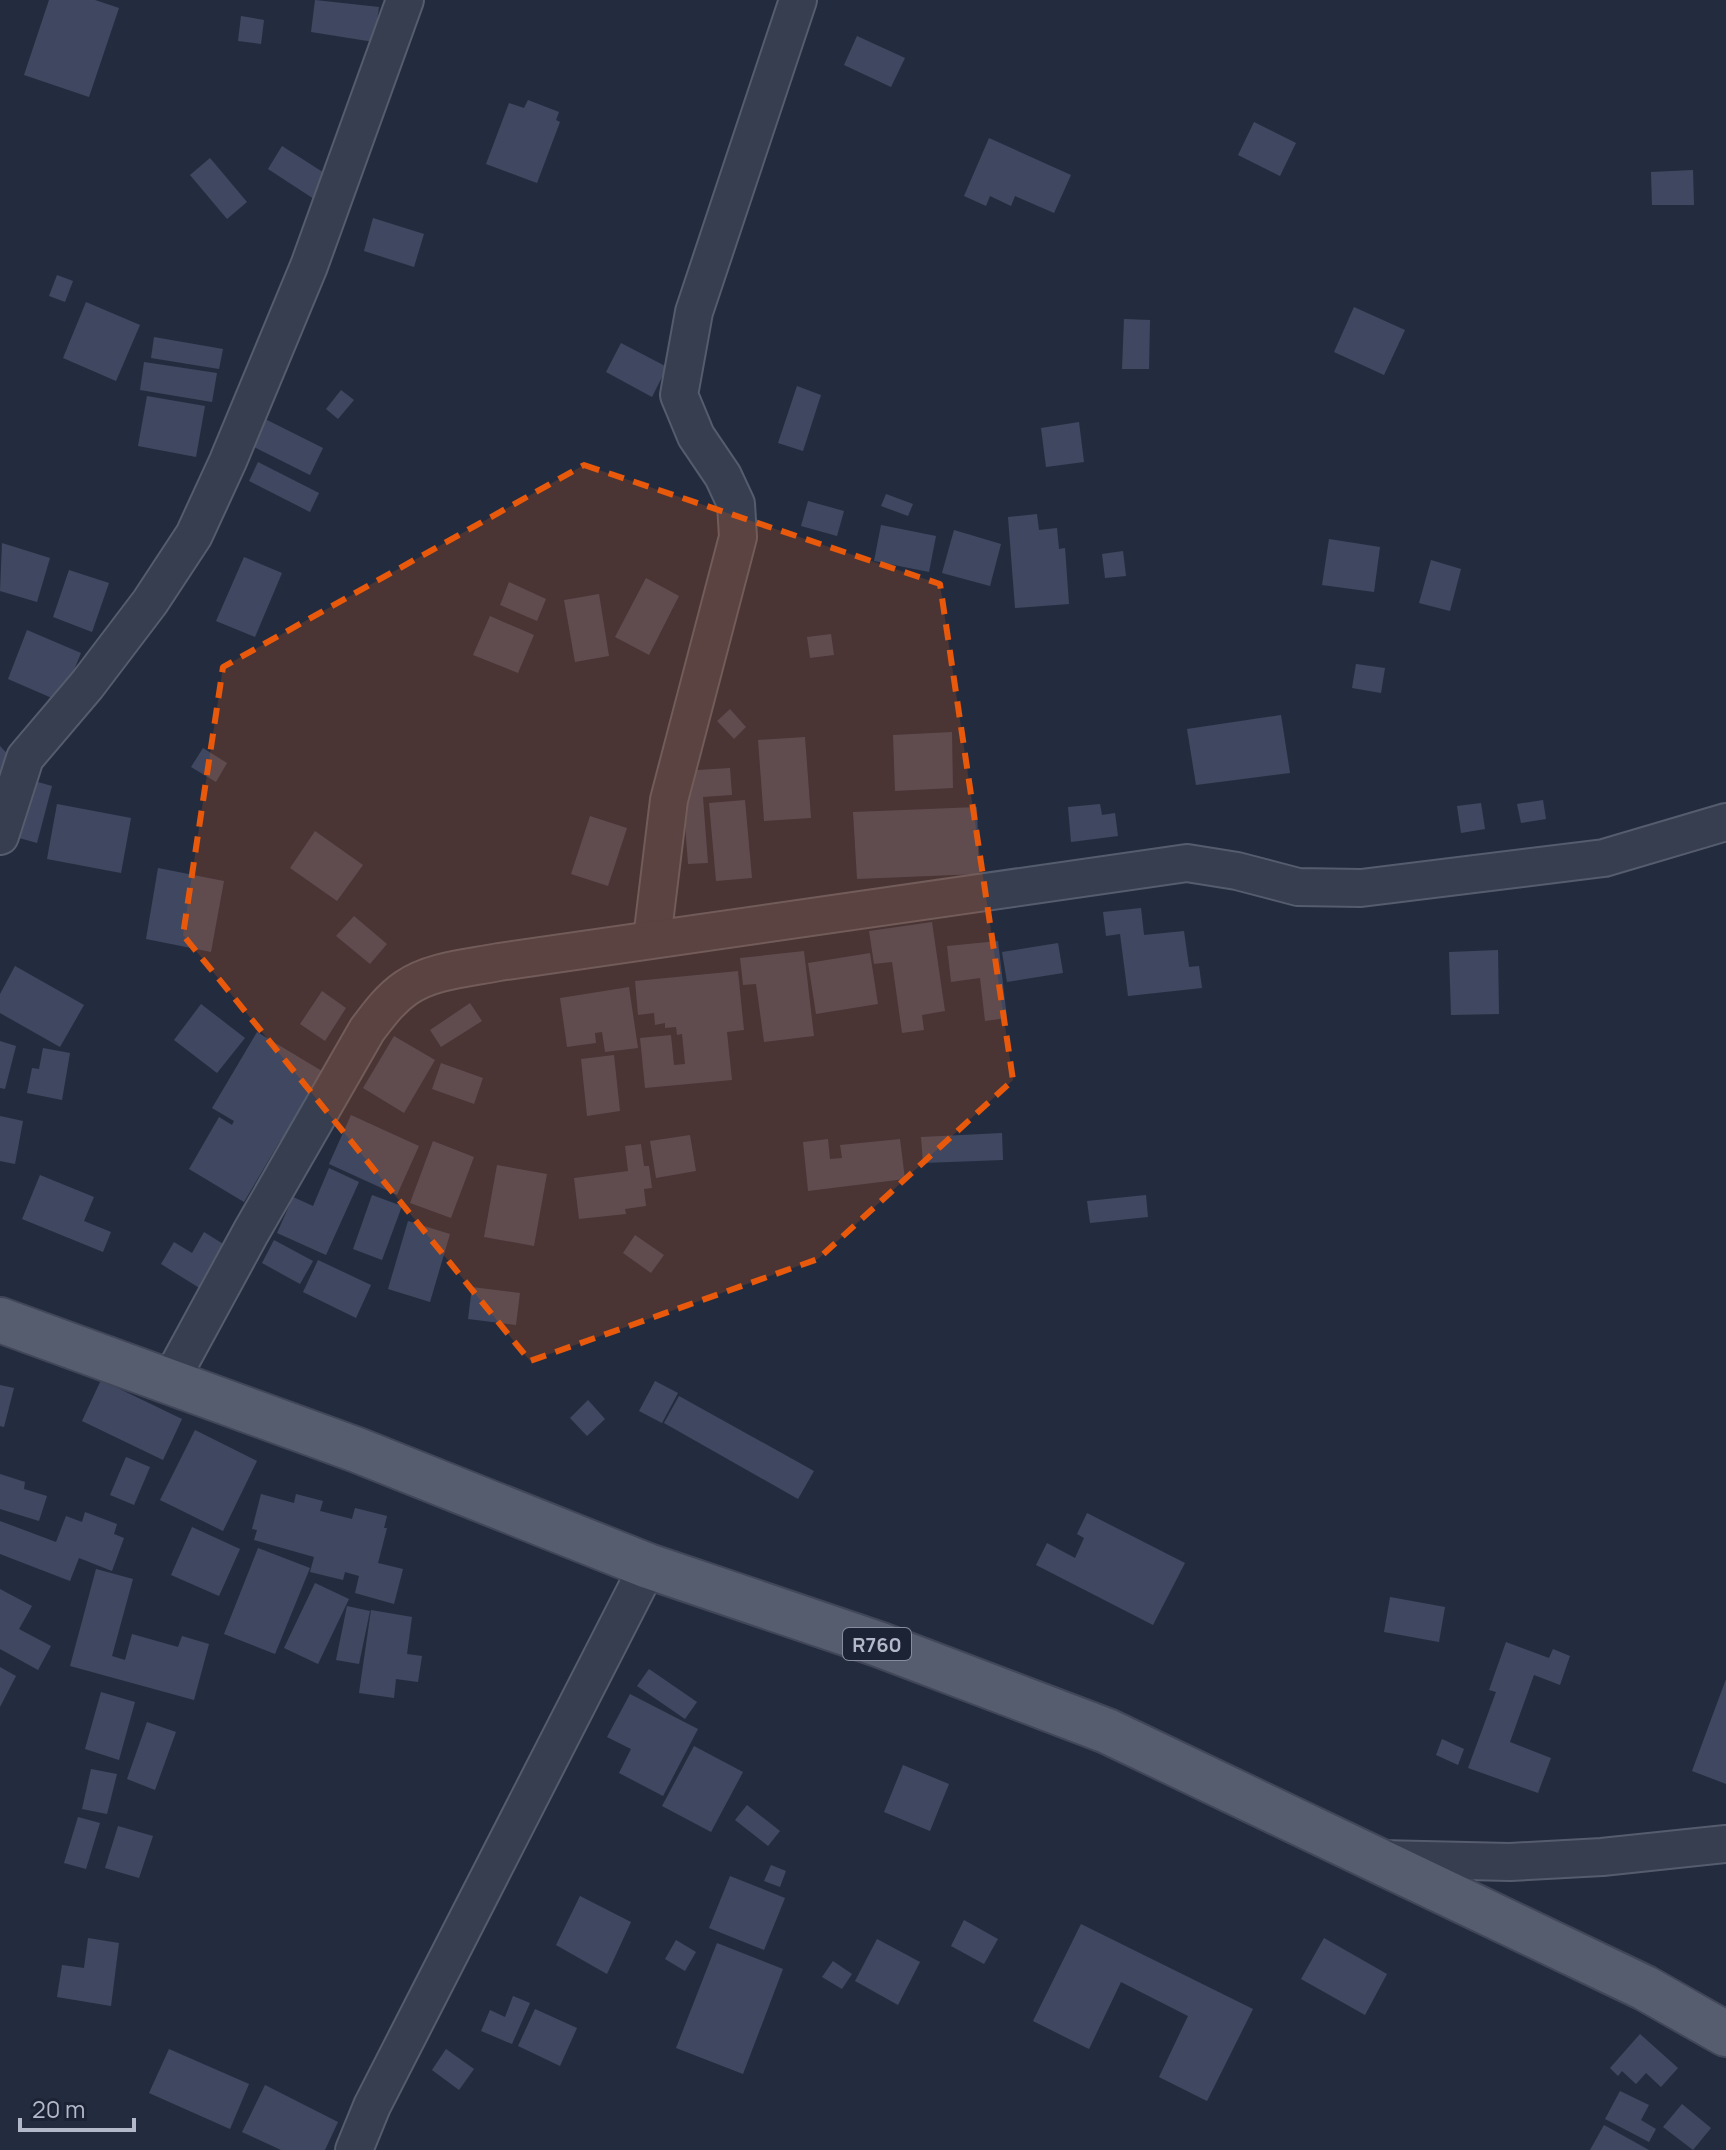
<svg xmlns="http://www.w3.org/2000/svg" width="1726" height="2150" font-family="Manrope,sans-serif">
<rect width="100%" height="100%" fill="#232c3f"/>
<g fill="#3f4860">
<polygon points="49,0 95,0 119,8 89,97 24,75"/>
<polygon points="315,0 379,7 374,42 311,32"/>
<polygon points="241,16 264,20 261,44 238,41"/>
<polygon points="857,36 905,58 891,87 844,65"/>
<polygon points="528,100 559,112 556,120 560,122 537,183 486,164 509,103 524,108"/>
<polygon points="1254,122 1296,143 1280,176 1238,155"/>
<polygon points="989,138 1071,175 1054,213 1015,196 1011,206 990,196 986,206 964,196"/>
<polygon points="282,146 329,176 314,199 268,169"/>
<polygon points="210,158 247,202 227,219 190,175"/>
<polygon points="1693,170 1694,205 1652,205 1651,172"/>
<polygon points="373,218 424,234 414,267 364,251"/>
<polygon points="57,275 73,281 65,302 49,296"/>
<polygon points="86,302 140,325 116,381 63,358"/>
<polygon points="1354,307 1405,330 1384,375 1334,352"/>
<polygon points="1124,319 1150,320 1149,369 1122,369"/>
<polygon points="154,337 223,349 219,369 151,358"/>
<polygon points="621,343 667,367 652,397 606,372"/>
<polygon points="144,362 217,373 212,402 140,390"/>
<polygon points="797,386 821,395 803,451 778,443"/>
<polygon points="341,390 354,400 338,419 326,409"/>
<polygon points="147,396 205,406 196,457 138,446"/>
<polygon points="265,419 323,448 310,475 252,446"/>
<polygon points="1079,422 1084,462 1046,467 1041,428"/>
<polygon points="258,462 319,493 310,512 249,481"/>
<polygon points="886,494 913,504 908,516 881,506"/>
<polygon points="808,501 844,511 837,536 801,526"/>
<polygon points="1037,514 1039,530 1057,528 1059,549 1065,548 1069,604 1015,608 1008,517"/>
<polygon points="881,525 936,536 929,572 874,561"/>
<polygon points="954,530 1001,544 990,586 942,573"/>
<polygon points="1329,539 1380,547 1374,592 1322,585"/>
<polygon points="2,543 50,558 37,602 0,591"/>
<polygon points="1123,551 1126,576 1105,578 1102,554"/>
<polygon points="244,557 282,573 255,637 216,621"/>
<polygon points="1431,560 1461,569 1450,611 1419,603"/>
<polygon points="69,570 109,583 92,632 53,617"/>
<polygon points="646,578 679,596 649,655 615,637"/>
<polygon points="509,582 546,599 537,621 500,605"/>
<polygon points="599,594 609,656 575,662 564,600"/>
<polygon points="490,616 534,635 518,673 473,655"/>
<polygon points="27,630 81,653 61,702 8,679"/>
<polygon points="831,634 834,655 810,658 807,637"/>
<polygon points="1356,664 1385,668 1381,693 1352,688"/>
<polygon points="730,709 746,727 734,739 717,721"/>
<polygon points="1281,715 1290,773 1196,785 1187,729"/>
<polygon points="952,732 953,788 895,791 893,735"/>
<polygon points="805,737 811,818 764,821 758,740"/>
<polygon points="0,746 16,763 0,779"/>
<polygon points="203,748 227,763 216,782 191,767"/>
<polygon points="730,768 732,795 703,797 708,863 688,864 681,771"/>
<polygon points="27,779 52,786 37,843 12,836"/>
<polygon points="745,800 752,878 716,881 709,803"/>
<polygon points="1543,800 1546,819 1521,823 1517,804"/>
<polygon points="1481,803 1485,829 1461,833 1457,806"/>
<polygon points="57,804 131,818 121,873 47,859"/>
<polygon points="1100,804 1102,815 1115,813 1118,836 1071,842 1068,807"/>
<polygon points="977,807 979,874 857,879 853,812"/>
<polygon points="590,816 627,828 608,886 571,874"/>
<polygon points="315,831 363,865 337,901 290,868"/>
<polygon points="158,868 224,881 211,952 146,939"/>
<polygon points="1141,908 1144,935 1184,931 1189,967 1199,966 1202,988 1128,996 1120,934 1106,936 1103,912"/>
<polygon points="354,916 387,944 370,964 336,936"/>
<polygon points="932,922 945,1011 922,1015 924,1030 902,1033 892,962 874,964 869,931"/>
<polygon points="998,941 1007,1018 985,1021 980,978 951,982 947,946"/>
<polygon points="1058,943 1063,973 1007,982 1002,952"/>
<polygon points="1498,950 1499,1014 1451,1015 1449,952"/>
<polygon points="804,951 814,1036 764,1042 756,984 743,985 740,958"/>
<polygon points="870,953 878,1004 816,1014 808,963"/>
<polygon points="15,966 84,1005 60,1047 0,1013 0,994"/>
<polygon points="738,971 744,1030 727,1032 732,1080 645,1088 640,1038 671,1035 674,1065 685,1064 682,1034 677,1035 676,1027 665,1028 665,1023 655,1025 654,1013 638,1015 635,981"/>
<polygon points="629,987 638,1048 605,1052 602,1032 595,1033 596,1043 567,1047 560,998"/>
<polygon points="322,991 346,1008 325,1041 300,1024"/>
<polygon points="470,1003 482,1021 441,1047 430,1030"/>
<polygon points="201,1004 245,1038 217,1073 174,1040"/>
<polygon points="257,1032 327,1074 286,1144 280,1141 244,1202 189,1169 219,1117 232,1125 234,1121 212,1108"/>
<polygon points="394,1036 435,1060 404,1113 363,1088"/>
<polygon points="0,1041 16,1046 5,1089 0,1088"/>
<polygon points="43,1048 70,1053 62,1100 27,1093 32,1068 39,1069"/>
<polygon points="614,1055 620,1111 587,1116 581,1059"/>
<polygon points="441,1063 483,1078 474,1104 432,1089"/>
<polygon points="351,1115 419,1146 397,1195 329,1164"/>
<polygon points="0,1116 23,1121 15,1164 0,1161"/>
<polygon points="1002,1133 1003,1160 923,1163 921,1137"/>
<polygon points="690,1135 696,1171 656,1178 650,1141"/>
<polygon points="828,1139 830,1159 842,1158 840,1145 900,1139 905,1179 808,1191 803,1142"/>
<polygon points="433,1141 474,1157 451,1218 410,1203"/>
<polygon points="641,1144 644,1166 649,1166 652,1188 644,1189 646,1206 625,1209 626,1214 579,1219 574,1178 628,1171 625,1146"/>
<polygon points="497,1165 547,1174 534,1246 484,1237"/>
<polygon points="329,1168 359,1182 326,1255 277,1233 293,1197 313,1206"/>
<polygon points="40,1175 94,1197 84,1221 111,1232 103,1252 22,1219"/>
<polygon points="372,1195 402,1206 382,1260 353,1249"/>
<polygon points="1146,1195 1148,1217 1090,1223 1087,1201"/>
<polygon points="408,1221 450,1234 430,1302 388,1289"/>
<polygon points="204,1232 228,1247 201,1289 161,1264 174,1242 192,1253"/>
<polygon points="635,1235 664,1255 651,1273 623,1253"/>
<polygon points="274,1240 313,1261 300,1284 262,1263"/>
<polygon points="318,1260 371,1285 356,1318 303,1292"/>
<polygon points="472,1287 520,1293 516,1325 468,1319"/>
<polygon points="101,1380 182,1419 163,1460 82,1421"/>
<polygon points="655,1381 678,1393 662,1423 639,1411"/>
<polygon points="0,1385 14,1388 4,1427 0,1426"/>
<polygon points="679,1396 814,1471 798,1499 664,1423"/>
<polygon points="588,1400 605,1419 587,1436 570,1418"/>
<polygon points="195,1430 257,1461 223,1531 160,1500"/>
<polygon points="126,1457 150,1467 134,1505 110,1495"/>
<polygon points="0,1474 25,1482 24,1489 47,1496 39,1521 0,1509"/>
<polygon points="261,1494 294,1503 296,1494 323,1501 320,1511 352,1519 355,1508 387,1516 384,1528 387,1528 378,1563 403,1569 394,1604 355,1593 359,1576 345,1572 343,1580 310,1572 314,1557 254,1540 257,1530 252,1529"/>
<polygon points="85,1512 117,1524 114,1534 124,1538 112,1571 79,1558 70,1581 0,1554 0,1521 56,1542 66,1516 82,1522"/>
<polygon points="1087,1513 1185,1563 1153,1625 1036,1565 1047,1543 1075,1558 1084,1538 1077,1534"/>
<polygon points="192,1527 240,1549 219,1596 171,1575"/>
<polygon points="258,1548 310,1568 275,1654 224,1634"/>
<polygon points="96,1569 133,1579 112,1656 125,1660 132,1634 178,1647 182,1636 209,1644 194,1700 70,1666"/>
<polygon points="315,1583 349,1599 318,1664 284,1648"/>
<polygon points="0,1589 32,1606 19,1629 51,1646 38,1670 0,1649"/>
<polygon points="1390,1597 1445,1607 1439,1642 1384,1632"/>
<polygon points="347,1606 370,1611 359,1664 336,1660"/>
<polygon points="371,1610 412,1617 407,1654 422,1656 418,1682 396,1679 394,1698 359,1693"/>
<polygon points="1506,1642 1549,1658 1553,1649 1570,1656 1560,1685 1534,1675 1510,1742 1551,1758 1538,1793 1468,1768 1496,1692 1489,1690"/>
<polygon points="0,1667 16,1676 0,1707"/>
<polygon points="649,1669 697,1702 685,1719 637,1686"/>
<polygon points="1726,1679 1726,1784 1692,1771"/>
<polygon points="101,1692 135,1702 119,1760 85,1749"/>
<polygon points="630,1694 698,1729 663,1796 619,1773 631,1749 607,1737"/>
<polygon points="147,1722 176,1732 155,1790 127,1779"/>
<polygon points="1442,1739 1464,1749 1458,1765 1436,1755"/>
<polygon points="694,1746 743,1772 711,1832 662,1806"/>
<polygon points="903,1765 949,1784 930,1831 884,1812"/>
<polygon points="91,1769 117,1774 107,1814 82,1809"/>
<polygon points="747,1805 780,1831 768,1846 735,1820"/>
<polygon points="78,1817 100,1823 86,1869 64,1863"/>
<polygon points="118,1826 153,1836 139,1878 105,1868"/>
<polygon points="771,1865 786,1871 780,1887 764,1881"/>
<polygon points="730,1876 785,1898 764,1950 709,1928"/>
<polygon points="580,1896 631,1922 607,1974 556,1945"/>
<polygon points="964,1920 998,1939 984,1964 951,1946"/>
<polygon points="1081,1924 1253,2009 1207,2101 1159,2077 1188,2016 1121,1982 1089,2049 1033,2021"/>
<polygon points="88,1938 119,1943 111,2006 57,1997 62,1965 84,1968"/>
<polygon points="1324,1938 1387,1974 1365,2015 1301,1979"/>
<polygon points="877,1939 920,1962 898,2005 855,1981"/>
<polygon points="676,1940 696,1952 685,1971 665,1959"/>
<polygon points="717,1943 783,1969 743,2074 676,2048"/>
<polygon points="833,1961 852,1974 842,1989 822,1977"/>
<polygon points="513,1996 530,2003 512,2044 481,2031 490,2010 505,2017"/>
<polygon points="535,2009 577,2028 560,2066 518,2046"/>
<polygon points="1640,2034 1678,2068 1661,2087 1646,2073 1636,2084 1622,2071 1618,2076 1610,2068"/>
<polygon points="169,2049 249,2084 230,2129 149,2093"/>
<polygon points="446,2049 474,2069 459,2090 432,2070"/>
<polygon points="265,2085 338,2122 325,2150 281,2150 242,2132"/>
<polygon points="1620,2091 1649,2105 1641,2120 1656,2129 1649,2142 1605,2119"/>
<polygon points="1682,2104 1711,2128 1693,2150 1663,2127"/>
<polygon points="1604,2125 1649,2150 1590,2150"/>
</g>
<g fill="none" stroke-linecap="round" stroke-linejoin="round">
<g stroke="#555c6d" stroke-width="40">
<g id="minor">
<polyline points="0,836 25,758 87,685 150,602 194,535 228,461 309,266 405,0"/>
<polyline points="652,939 669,800 738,537 736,504 723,476 696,436 679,395 694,312 798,0"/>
<path d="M170,1381L251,1232L367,1030C379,1014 390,999 406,988C432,970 470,968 499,962L1187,863L1237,871L1298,887L1361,888L1604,858L1726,822"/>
<polyline points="1380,1859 1510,1862 1602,1857 1726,1844"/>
<polyline points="354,2150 372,2106 648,1566"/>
</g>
</g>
<g stroke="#414758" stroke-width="48">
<polyline id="major" points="0,1320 357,1450 648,1566 878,1644 1107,1731 1645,1988 1726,2034"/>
</g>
<use href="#minor" stroke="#373e4f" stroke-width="36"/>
<use href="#major" stroke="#555d6f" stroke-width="44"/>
</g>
<path fill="#e8590c" fill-opacity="0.2" stroke="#e8590c" stroke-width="6" stroke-dasharray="16 10" stroke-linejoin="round" d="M584,465L940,584L1013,1080L818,1259L530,1361L183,935L223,667Z"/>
<g text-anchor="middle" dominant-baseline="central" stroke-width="6" stroke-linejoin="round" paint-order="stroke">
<rect fill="#1c2334" stroke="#868c9d" stroke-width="2" x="843" y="1628" width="68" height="32" rx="6"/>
<g font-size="20" font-weight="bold" fill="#b4b9ca">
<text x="877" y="1644">R760</text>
</g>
</g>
<path d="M20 2118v12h114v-12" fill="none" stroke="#b4b9ca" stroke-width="4"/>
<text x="32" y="2118" font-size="24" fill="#b4b9ca" stroke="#1c2334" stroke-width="6" paint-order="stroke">20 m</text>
</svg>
